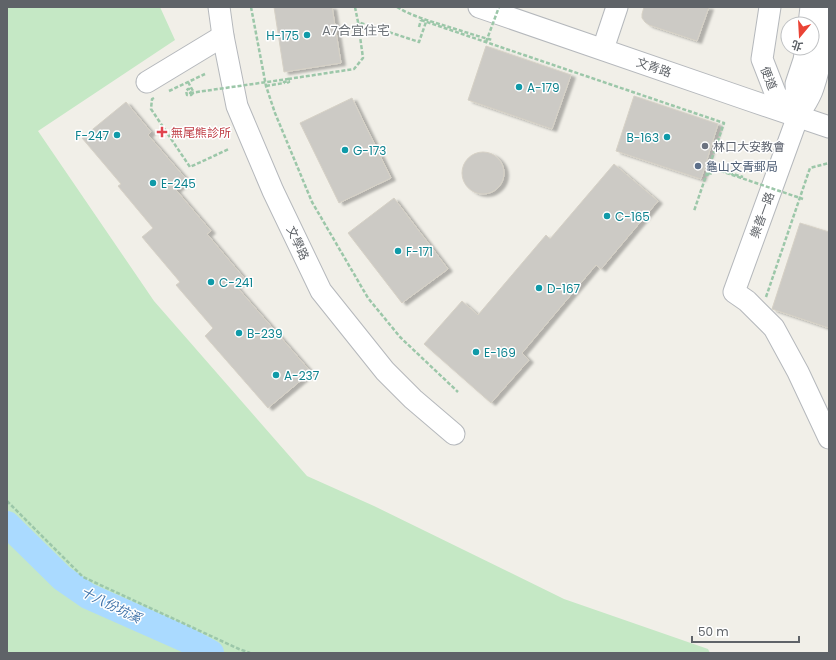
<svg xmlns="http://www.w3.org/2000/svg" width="836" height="660" font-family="Poppins,'Noto Sans TC',sans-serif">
<defs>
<filter id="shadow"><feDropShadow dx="4.5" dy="2.5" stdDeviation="1" flood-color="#0004"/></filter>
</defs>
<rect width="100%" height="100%" fill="#f1efe8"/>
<polygon fill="#c5e8c5" points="7,7 160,7 175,40 38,131 154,301 307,476 374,506 564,599 708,649 710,653 7,653"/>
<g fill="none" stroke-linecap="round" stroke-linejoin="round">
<polyline stroke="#aadaff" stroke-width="26" points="7,524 62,578 88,596 185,639 211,653"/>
</g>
<g fill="#cccac5" stroke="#d6d1c6" filter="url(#shadow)">
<polygon points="274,7 332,7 341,63 284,72"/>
<polygon points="644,7 709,7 697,41 649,25 645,22 642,18 642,14"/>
<polygon points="486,46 571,75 552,129 468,100"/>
<polygon points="634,96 718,124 701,179 616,151"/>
<polygon points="352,98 391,178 339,203 300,123"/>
<polygon points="126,102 151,132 148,135 187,180 176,190 211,231 207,234 245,279 236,286 311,372 268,408 205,336 213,328 176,285 180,282 142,237 153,228 118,186 121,184 82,138"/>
<circle cx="483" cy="173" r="21"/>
<polygon points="614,164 658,201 601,269 596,265 522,353 529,360 491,403 424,344 462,301 478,315 546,235 550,239"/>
<polygon points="394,198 448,269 402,303 348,233"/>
<polygon points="800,223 829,232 829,328 772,309"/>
</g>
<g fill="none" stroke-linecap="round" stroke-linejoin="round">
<g stroke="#b5b8bc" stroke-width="23">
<g id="minor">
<polyline points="219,7 223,36 237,106 273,191 321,291 385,371 413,399 454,434"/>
<polyline points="479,7 746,99 829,127"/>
<polyline points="770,7 762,59 776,95 796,114"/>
<path d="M826,7C824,34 822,62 813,88C810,98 803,107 798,116L734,292L747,301L774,328L798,372L829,438"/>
<polyline points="809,24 811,7"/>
<polyline points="603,49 617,7"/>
<polyline points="147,82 223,36"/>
<polyline points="798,116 796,84 804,60 806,48"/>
</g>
</g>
<g stroke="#9cc7a9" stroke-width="2.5" stroke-dasharray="4 2" stroke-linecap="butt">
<polyline points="251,7 266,86 275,113 312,202 368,298 400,337 458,392"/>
<polyline points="355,7 358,22 419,42 426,22"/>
<path d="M397,7C413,17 434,22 452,28C466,32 479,37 493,40"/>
<polyline points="419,27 421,20"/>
<polyline points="288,79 354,69 363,58 358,22"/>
<polyline points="188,82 193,91 190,93 193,92 193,93 191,95 187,95 186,91 188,89 192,89"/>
<polyline points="266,86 284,83 284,82 290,81"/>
<polyline points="169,91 205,74"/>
<polyline points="154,98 152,99 151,109 190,167 229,149"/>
<polyline points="706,166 743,177"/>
<polyline points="711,166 708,175 710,175 713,168"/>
<polyline points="766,297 810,168 829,163"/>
<polyline points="7,501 83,577 239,649 250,653"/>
</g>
<use href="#minor" stroke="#fff" stroke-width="21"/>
<g stroke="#9cc7a9" stroke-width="2.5" stroke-dasharray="4 2" stroke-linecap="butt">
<polyline points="421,20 724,123 694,211"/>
<polyline points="486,42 499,7"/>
<polyline points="190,93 288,79 289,82 287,83"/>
<polyline points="709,167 803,199"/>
</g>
</g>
<g fill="#0f9aa8" stroke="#fff" stroke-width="1.5">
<circle cx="307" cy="35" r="4"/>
<circle cx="519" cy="87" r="4"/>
<circle cx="117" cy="135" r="4"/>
<circle cx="667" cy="137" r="4"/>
<circle cx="345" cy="150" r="4"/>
<circle cx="153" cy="183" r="4"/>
<circle cx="607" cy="216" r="4"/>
<circle cx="398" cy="251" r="4"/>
<circle cx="211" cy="282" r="4"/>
<circle cx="539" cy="288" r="4"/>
<circle cx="239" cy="333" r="4"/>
<circle cx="476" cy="352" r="4"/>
<circle cx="276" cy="375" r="4"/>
</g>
<path fill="#e0444e" stroke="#fff" stroke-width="1.5" d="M160 126h4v4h4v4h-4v4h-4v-4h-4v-4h4z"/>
<circle fill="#6b7280" stroke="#fff" stroke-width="1.5" cx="705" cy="146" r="4"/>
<circle fill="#5c6f8a" stroke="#fff" stroke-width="1.5" cx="698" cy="166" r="4"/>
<g text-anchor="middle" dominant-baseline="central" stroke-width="3" stroke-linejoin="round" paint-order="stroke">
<g font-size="12" fill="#0d838f" stroke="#fff" text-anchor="start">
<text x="299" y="35" text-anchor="end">H-175</text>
<text x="527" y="87">A-179</text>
<text x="109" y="135" text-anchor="end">F-247</text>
<text x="659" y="137" text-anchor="end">B-163</text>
<text x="353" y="150">G-173</text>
<text x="161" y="183">E-245</text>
<text x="615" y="216">C-165</text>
<text x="406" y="251">F-171</text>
<text x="219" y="282">C-241</text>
<text x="547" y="288">D-167</text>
<text x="247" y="333">B-239</text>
<text x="484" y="352">E-169</text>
<text x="284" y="375">A-237</text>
</g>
<g font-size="12" fill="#5f6368" stroke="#fff">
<text transform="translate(654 67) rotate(19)">文青路</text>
<text transform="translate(769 78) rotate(68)">便道</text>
<text transform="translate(762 215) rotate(-70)">樂善一路</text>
<text transform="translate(298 243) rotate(65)">文學路</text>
</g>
<g font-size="12" fill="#be3a42" stroke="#fff" text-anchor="start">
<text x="171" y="132">無尾熊診所</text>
</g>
<g font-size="12" fill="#5b616d" stroke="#fff" text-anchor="start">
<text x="713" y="146">林口大安教會</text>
</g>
<g font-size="12" fill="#4e5e75" stroke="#fff" text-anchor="start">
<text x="706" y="166">龜山文青郵局</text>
</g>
<g font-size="13" fill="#70757a" stroke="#fff">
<text x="356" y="30">A7合宜住宅</text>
</g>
<g font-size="13" font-style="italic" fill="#4174aa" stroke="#fff">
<text transform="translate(111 605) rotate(26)">十八份坑溪</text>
</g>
</g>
<rect width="836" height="660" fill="none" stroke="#5f6368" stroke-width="16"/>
<g transform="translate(800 36) rotate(198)"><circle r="19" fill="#ffffff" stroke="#bfc1c3"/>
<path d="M0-3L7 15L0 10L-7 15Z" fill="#ea4335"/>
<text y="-6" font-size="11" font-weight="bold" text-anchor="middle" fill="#5f6368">北</text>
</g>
<path d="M692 636v6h107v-6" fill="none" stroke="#5f6368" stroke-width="2"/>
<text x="698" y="636" font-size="12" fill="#5f6368" stroke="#ffffff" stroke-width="3" paint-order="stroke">50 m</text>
</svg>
